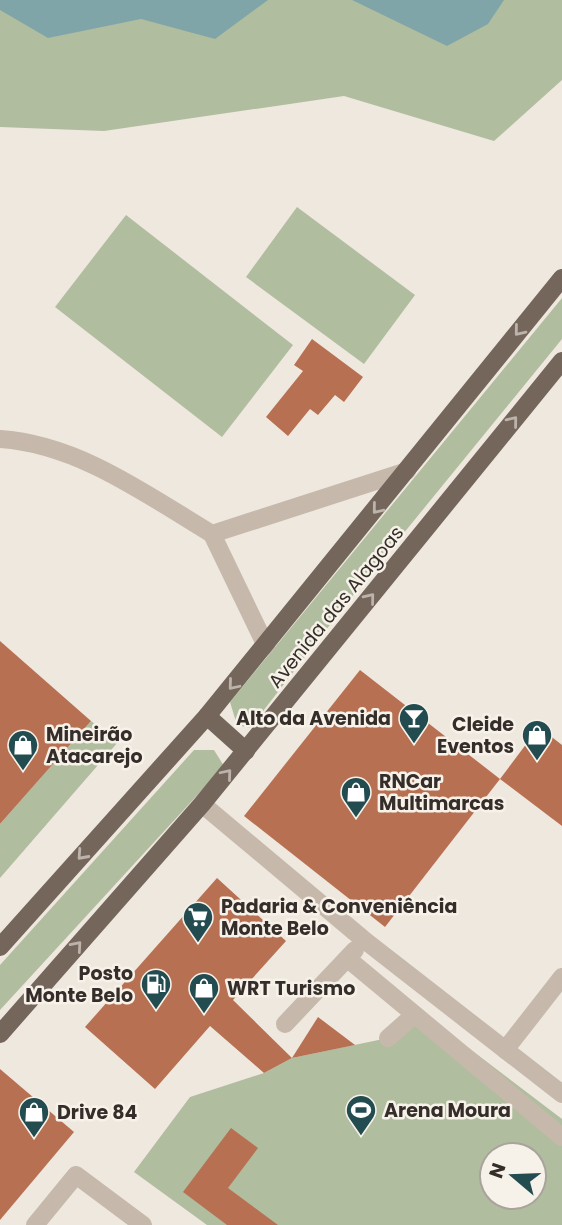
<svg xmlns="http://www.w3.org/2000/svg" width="562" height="1225" font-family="Poppins,sans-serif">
<rect width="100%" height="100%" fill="#efe8de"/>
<g fill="#b1bd9f" fill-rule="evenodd">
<polygon points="0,0 562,0 562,80 494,141 344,96 104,131 0,127"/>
<polygon points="297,207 415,295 364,364 246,277"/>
<polygon points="126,215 293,345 222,437 55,307"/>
<polygon points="562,298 562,339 350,599 250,728 237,725 230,702"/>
<polygon points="91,721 118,742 0,878 0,824"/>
<polygon points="194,750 214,750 224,766 0,1010 0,965"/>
<path d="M432,1020L562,1119V1225H207L134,1172L190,1097L264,1073L292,1058L388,1038L387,1035ZM492,1155H534V1197H492Z"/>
</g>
<g fill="#80a5a9">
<polygon points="0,0 268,0 215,39 141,19 48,38 0,10"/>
<polygon points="352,0 504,0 488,24 447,46"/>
</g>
<g fill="#b87053">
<polygon points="312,339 363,377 344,402 335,395 318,415 310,409 288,436 266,417 303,371 294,365"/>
<polygon points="0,641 91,721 0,824"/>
<polygon points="360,670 500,779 385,927 244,816"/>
<polygon points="539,727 562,745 562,826 500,779"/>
<polygon points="217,878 286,941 233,1000 292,1058 264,1073 210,1026 155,1089 85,1027"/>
<polygon points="318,1017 355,1045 292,1058"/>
<polygon points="0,1069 74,1132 0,1220"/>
<polygon points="231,1128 258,1148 228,1188 278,1225 227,1225 183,1192"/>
</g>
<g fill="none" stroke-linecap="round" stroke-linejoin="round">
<g stroke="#c6b9ab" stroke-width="18">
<path d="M0,439C78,444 147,495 212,534L407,471"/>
<polyline points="212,534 266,646"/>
<polyline points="202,804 363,939 562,1094"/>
<polyline points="348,959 562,1137"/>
<polyline points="285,1024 355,950"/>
<polyline points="388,1038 414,1015"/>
<polyline points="505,1050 562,977"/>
<polyline points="35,1225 76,1175 143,1225"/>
</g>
<g stroke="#75665c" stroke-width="18">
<polyline points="207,716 246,751"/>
<polyline points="0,947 207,716 562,278"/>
<polyline points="0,1034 202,804 562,361"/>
</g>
</g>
<defs><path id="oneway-chevron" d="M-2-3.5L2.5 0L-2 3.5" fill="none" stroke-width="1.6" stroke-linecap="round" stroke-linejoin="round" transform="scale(1.75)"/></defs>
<g stroke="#bcb3aa">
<use href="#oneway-chevron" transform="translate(519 331) rotate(129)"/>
<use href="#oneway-chevron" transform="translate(513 421) rotate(-51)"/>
<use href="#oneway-chevron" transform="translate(377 509) rotate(129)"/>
<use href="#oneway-chevron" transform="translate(370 598) rotate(-51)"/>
<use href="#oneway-chevron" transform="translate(233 685) rotate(130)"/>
<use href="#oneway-chevron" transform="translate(227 774) rotate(-50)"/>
<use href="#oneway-chevron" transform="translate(82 855) rotate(132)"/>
<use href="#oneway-chevron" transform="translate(77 946) rotate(-49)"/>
</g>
<defs>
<g id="bar-pin" transform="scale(1.575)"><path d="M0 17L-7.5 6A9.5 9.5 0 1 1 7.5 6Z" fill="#234c51" stroke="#f7f2e9"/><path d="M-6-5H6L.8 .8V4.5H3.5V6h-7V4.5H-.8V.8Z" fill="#fff"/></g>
<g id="shop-pin" transform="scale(1.575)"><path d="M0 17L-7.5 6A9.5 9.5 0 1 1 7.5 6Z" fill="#234c51" stroke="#f7f2e9"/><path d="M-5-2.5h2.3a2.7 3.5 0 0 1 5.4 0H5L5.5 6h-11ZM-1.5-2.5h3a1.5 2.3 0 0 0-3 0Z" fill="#fff"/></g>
<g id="supermarket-pin" transform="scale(1.575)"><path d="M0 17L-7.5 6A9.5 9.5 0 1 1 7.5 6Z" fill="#234c51" stroke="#f7f2e9"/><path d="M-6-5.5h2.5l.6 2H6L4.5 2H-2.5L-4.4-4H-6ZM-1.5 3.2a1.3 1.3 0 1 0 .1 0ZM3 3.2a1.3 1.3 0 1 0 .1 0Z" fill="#fff"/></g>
<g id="fuel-pin" transform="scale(1.575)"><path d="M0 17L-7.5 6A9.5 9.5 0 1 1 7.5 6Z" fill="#234c51" stroke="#f7f2e9"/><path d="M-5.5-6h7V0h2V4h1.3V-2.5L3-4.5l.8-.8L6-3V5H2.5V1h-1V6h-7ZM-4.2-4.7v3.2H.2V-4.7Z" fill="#fff"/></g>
<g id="stadium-pin" transform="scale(1.575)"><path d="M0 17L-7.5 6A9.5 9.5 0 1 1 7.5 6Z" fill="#234c51" stroke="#f7f2e9"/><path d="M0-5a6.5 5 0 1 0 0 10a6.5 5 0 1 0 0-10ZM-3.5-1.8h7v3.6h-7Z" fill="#fff"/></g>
</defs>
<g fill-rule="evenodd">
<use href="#bar-pin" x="414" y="718"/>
<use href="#shop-pin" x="537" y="735"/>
<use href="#shop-pin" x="23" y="745"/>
<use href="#shop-pin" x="356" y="792"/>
<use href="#supermarket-pin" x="198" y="917"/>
<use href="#fuel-pin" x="156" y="984"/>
<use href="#shop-pin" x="204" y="988"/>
<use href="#stadium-pin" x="361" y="1110"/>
<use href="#shop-pin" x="34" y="1112"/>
</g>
<g text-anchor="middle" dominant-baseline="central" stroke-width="5" stroke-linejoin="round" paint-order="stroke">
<g font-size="19" fill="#352d29" stroke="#f7f2e9">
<text transform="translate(336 607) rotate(-51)">Avenida das Alagoas</text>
</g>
<g font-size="19" font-weight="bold" fill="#352d29" stroke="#f7f2e9" text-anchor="start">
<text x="391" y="718" text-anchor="end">Alto da Avenida</text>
<text x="514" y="724" text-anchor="end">Cleide<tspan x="514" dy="22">Eventos</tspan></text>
<text x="46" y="734">Mineirão<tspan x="46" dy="22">Atacarejo</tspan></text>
<text x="379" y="781">RNCar<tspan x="379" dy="22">Multimarcas</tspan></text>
<text x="221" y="906">Padaria &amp; Conveniência<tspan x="221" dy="22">Monte Belo</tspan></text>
<text x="133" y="973" text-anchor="end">Posto<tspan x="133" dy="22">Monte Belo</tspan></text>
<text x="227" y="988">WRT Turismo</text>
<text x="384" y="1110">Arena Moura</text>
<text x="57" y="1112">Drive 84</text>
</g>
</g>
<g transform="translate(513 1176) rotate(289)"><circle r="33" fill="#f7f2e9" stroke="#a9a39c" stroke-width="2"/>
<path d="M0-5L12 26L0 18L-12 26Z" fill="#234c51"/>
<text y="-10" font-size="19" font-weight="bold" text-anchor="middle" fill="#352d29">N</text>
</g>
</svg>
